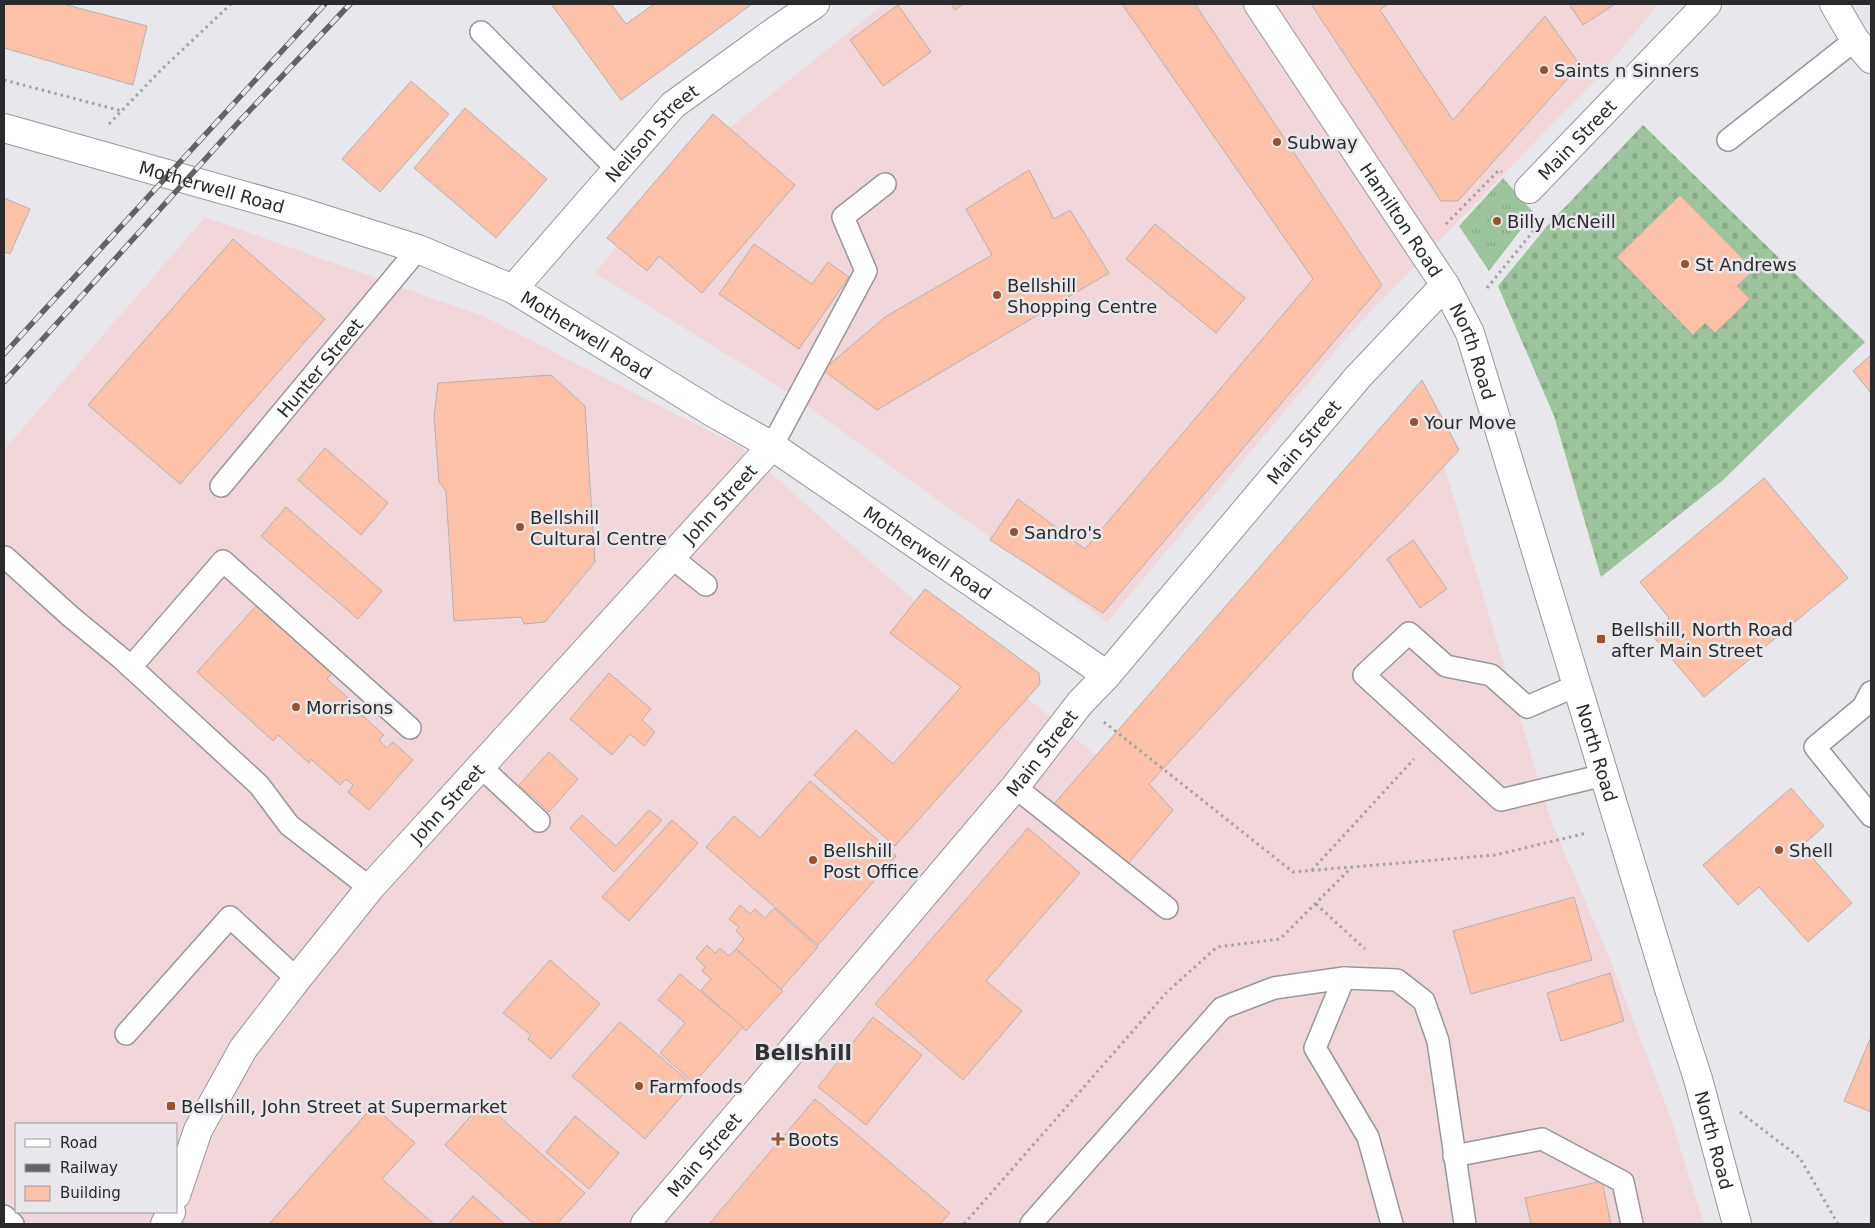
<svg xmlns="http://www.w3.org/2000/svg" width="1875" height="1228" font-family="'DejaVu Sans',sans-serif">
<defs>
<pattern id="grass-tufts" width="24" height="20" patternUnits="userSpaceOnUse" patternTransform="scale(1.25)"><rect width="24" height="20" fill="#9dc59d"/><path d="M3 7l-1-3M5 7V3M7 7l1-3M15 17l-1-3M17 17v-4M19 17l1-3" fill="none" stroke="#87a987"/></pattern>
<pattern id="cemetery-stones" width="16" height="16" patternUnits="userSpaceOnUse" patternTransform="scale(1.25)"><rect width="16" height="16" fill="#9dc59d"/><path d="M2 7V4a2 2 0 0 1 4 0v3zM10 15v-3a2 2 0 0 1 4 0v3z" fill="#87a987"/></pattern>
</defs>
<rect width="100%" height="100%" fill="#e8e8ec"/>
<g fill="#f2d7da" fill-rule="evenodd">
<polygon points="884,4 1659,4 1599,76 1355,328 1107,622 789,393 595,273 682,166"/>
<path d="M205,217L485,317L741,447L997,673L1128,782L1431,422L1551,821L1610,959L1670,1116L1704,1224H4V450ZM16,1124H176V1212H16Z"/>
</g>
<polygon fill="url(#grass-tufts)" points="1503,178 1534,213 1489,271 1459,226"/>
<polygon fill="url(#cemetery-stones)" points="1643,125 1865,342 1722,481 1601,577 1554,416 1498,286 1548,225"/>
<g fill="#fcc1a6" stroke="#b6b1af">
<polygon points="4,4 63,4 147,26 133,85 4,48"/>
<polygon points="551,4 611,4 626,24 654,4 752,4 621,100"/>
<polygon points="951,4 963,4 955,10"/>
<polygon points="1122,4 1195,4 1382,285 1103,613 990,540 1018,499 1085,549 1313,279"/>
<polygon points="1311,4 1388,4 1380,10 1453,120 1545,16 1580,65 1458,201 1441,201"/>
<polygon points="1569,4 1615,4 1583,25"/>
<polygon points="898,5 931,52 883,86 850,40"/>
<polygon points="411,81 449,114 380,192 342,159"/>
<polygon points="465,108 547,179 496,238 414,168"/>
<polygon points="713,114 795,185 702,293 659,256 647,271 607,238"/>
<polygon points="1029,170 1054,219 1070,210 1109,273 877,410 823,370 885,317 992,255 966,209"/>
<polygon points="1680,195 1754,270 1737,286 1750,299 1715,333 1705,323 1693,335 1617,257"/>
<polygon points="4,198 30,209 10,254 4,252"/>
<polygon points="1155,224 1245,298 1216,333 1126,259"/>
<polygon points="233,239 325,319 180,484 88,405"/>
<polygon points="754,244 812,284 828,262 849,277 799,349 719,294"/>
<polygon points="1871,355 1871,393 1853,371"/>
<polygon points="551,375 585,406 595,562 545,622 524,624 521,617 454,621 446,491 439,482 434,417 438,383"/>
<polygon points="1422,380 1459,450 1149,784 1173,810 1127,865 1054,804"/>
<polygon points="325,448 388,503 361,535 298,480"/>
<polygon points="1764,478 1848,578 1704,697 1651,634 1669,618 1640,582"/>
<polygon points="286,507 382,591 358,619 261,536"/>
<polygon points="1413,540 1447,589 1420,608 1387,559"/>
<polygon points="925,589 1039,673 1040,684 895,846 814,775 856,730 893,764 961,687 890,633"/>
<polygon points="256,606 332,673 327,679 357,706 355,709 384,735 379,740 387,748 393,742 413,760 369,810 348,792 353,785 346,779 340,785 311,759 309,763 278,735 273,741 197,672"/>
<polygon points="609,673 651,709 642,720 655,732 644,746 630,734 612,755 570,719"/>
<polygon points="549,752 578,779 549,812 519,785"/>
<polygon points="810,781 896,856 818,945 706,847 734,816 760,838"/>
<polygon points="1791,788 1824,826 1802,846 1852,903 1808,942 1759,887 1738,905 1703,865"/>
<polygon points="649,810 662,820 614,872 570,828 582,815 616,846"/>
<polygon points="672,820 698,843 629,921 602,897"/>
<polygon points="1028,828 1080,873 986,981 1022,1011 963,1080 875,1004"/>
<polygon points="1574,897 1592,960 1471,994 1453,931"/>
<polygon points="740,905 750,914 755,909 765,918 774,908 818,947 781,989 736,949 744,939 736,931 739,927 729,919"/>
<polygon points="707,945 715,953 720,948 729,956 736,949 783,991 746,1031 701,990 711,979 702,971 705,967 696,958"/>
<polygon points="550,960 600,1004 551,1059 528,1039 531,1035 503,1013"/>
<polygon points="1610,973 1624,1021 1561,1041 1547,993"/>
<polygon points="680,974 743,1027 694,1083 660,1053 685,1023 658,1000"/>
<polygon points="873,1017 922,1055 866,1125 818,1087"/>
<polygon points="620,1022 692,1084 645,1139 572,1076"/>
<polygon points="1871,1037 1871,1112 1844,1101"/>
<polygon points="815,1099 950,1213 940,1224 709,1224"/>
<polygon points="483,1102 585,1193 557,1224 534,1224 445,1145"/>
<polygon points="373,1106 415,1143 382,1179 434,1224 269,1224"/>
<polygon points="575,1116 619,1153 589,1189 546,1152"/>
<polygon points="1602,1181 1611,1224 1531,1224 1525,1198"/>
<polygon points="473,1196 505,1224 448,1224"/>
</g>
<g fill="none" stroke-linecap="round" stroke-linejoin="round">
<g stroke="#97989c" stroke-width="24">
<g id="service">
<polyline points="481,32 617,169"/>
<polyline points="1728,140 1855,40"/>
<polyline points="772,446 866,271 843,217 885,184"/>
<path id="s1" d="M221,486L418,249"/>
<polyline points="5,557 70,616 121,658 259,785 289,825 370,888"/>
<polyline points="671,557 706,585"/>
<polyline points="131,667 223,561 410,728"/>
<polyline points="1578,685 1527,707 1491,675 1446,666 1409,633 1364,675 1501,800 1604,775"/>
<polyline points="1871,692 1863,707 1815,747 1871,816"/>
<polyline points="481,767 539,821"/>
<polyline points="1015,787 1167,908"/>
<polyline points="1344,978 1397,980 1424,1001 1438,1041 1465,1224"/>
<polyline points="126,1034 230,917 297,979"/>
<polyline points="1454,1156 1542,1139 1623,1182 1632,1224"/>
<polyline points="4,1216 13,1224"/>
<polyline points="1031,1224 1222,1008 1274,988 1344,978 1315,1048 1368,1137 1392,1224"/>
</g>
</g>
<g stroke="#97989c" stroke-width="30">
<g id="minor">
<polyline points="1834,4 1855,40 1871,59"/>
<path id="s2" d="M1529,189L1707,4"/>
<path id="s3" d="M513,289L673,105L778,29L815,4"/>
<path id="s4" d="M645,1224L1015,787L1080,703L1107,675"/>
</g>
</g>
<g stroke="#97989c" stroke-width="30">
<g id="tertiary">
<path id="s5" d="M176,1195L198,1130L243,1049L297,979L370,888L772,446"/>
<polyline points="165,1224 171,1212"/>
</g>
</g>
<g stroke="#97989c" stroke-width="30">
<g id="primary">
<path id="s6" d="M1258,4L1445,285L1470,333L1669,989L1698,1079L1737,1224"/>
<path id="s7" d="M4,128L295,210L418,249L513,289L712,412L772,446L1107,675L1358,377L1445,285"/>
</g>
</g>
<g stroke="#a3a3a6" stroke-width="3" stroke-dasharray="2.5 4" stroke-linecap="butt">
<polyline points="4,80 122,111"/>
<polyline points="109,124 162,69 231,4"/>
<polyline points="1446,224 1499,170 1502,172"/>
<polyline points="1487,288 1544,218"/>
<polyline points="1104,722 1293,872 1495,855 1587,833"/>
<polyline points="1312,870 1414,759"/>
<polyline points="1316,904 1365,949"/>
<polyline points="1740,1112 1800,1158 1838,1224"/>
<polyline points="964,1224 1167,992 1217,947 1280,939 1352,867"/>
</g>
<use href="#service" stroke="#fff" stroke-width="21"/>
<use href="#minor" stroke="#fff" stroke-width="28"/>
<use href="#tertiary" stroke="#fff" stroke-width="28"/>
<use href="#primary" stroke="#fff" stroke-width="28"/>
<g stroke="#636366" stroke-width="5.5">
<g id="rail">
<polyline points="4,354 325,4"/>
<polyline points="4,382 236,125 350,4"/>
</g>
</g>
<use href="#rail" stroke="#e8e8ec" stroke-width="4" stroke-dasharray="11" stroke-linecap="butt"/>
</g>
<g fill="#99522b" stroke="#e8e8ec" stroke-width="2">
<circle cx="1544" cy="70" r="5"/>
<circle cx="1277" cy="142" r="5"/>
<circle cx="1497" cy="221" r="5"/>
<circle cx="1685" cy="264" r="5"/>
<circle cx="997" cy="295" r="5"/>
<circle cx="1414" cy="422" r="5"/>
<circle cx="520" cy="527" r="5"/>
<circle cx="1014" cy="532" r="5"/>
<rect x="1596" y="634" width="10" height="10" rx="2.5"/>
<circle cx="296" cy="707" r="5"/>
<circle cx="1779" cy="850" r="5"/>
<circle cx="813" cy="860" r="5"/>
<circle cx="639" cy="1086" r="5"/>
<rect x="166" y="1101" width="10" height="10" rx="2.5"/>
<path d="M775.5 1131.5h5v5h5v5h-5v5h-5v-5h-5v-5h5z"/>
</g>
<g text-anchor="middle" dominant-baseline="central" stroke-width="5" stroke-linejoin="round" paint-order="stroke">
<g font-size="18" fill="#2a2a2c" stroke="#e8e8ec" text-anchor="start">
<text x="1554" y="70">Saints n Sinners</text>
<text x="1287" y="142">Subway</text>
<text x="1507" y="221">Billy McNeill</text>
<text x="1695" y="264">St Andrews</text>
<text x="1007" y="285">Bellshill<tspan x="1007" dy="21">Shopping Centre</tspan></text>
<text x="1424" y="422">Your Move</text>
<text x="530" y="517">Bellshill<tspan x="530" dy="21">Cultural Centre</tspan></text>
<text x="1024" y="532">Sandro's</text>
<text x="1611" y="629">Bellshill, North Road<tspan x="1611" dy="21">after Main Street</tspan></text>
<text x="306" y="707">Morrisons</text>
<text x="823" y="850">Bellshill<tspan x="823" dy="21">Post Office</tspan></text>
<text x="1789" y="850">Shell</text>
<text x="649" y="1086">Farmfoods</text>
<text x="181" y="1106">Bellshill, John Street at Supermarket</text>
<text x="788" y="1139">Boots</text>
</g>
<g font-size="18" fill="#2a2a2c" stroke="#e8e8ec">
<text stroke="none"><textPath href="#s3" startOffset="209">Neilson Street</textPath></text>
<text stroke="none"><textPath href="#s2" startOffset="69">Main Street</textPath></text>
<text stroke="none"><textPath href="#s7" startOffset="216">Motherwell Road</textPath></text>
<text stroke="none"><textPath href="#s6" startOffset="259">Hamilton Road</textPath></text>
<text stroke="none"><textPath href="#s7" startOffset="621">Motherwell Road</textPath></text>
<text stroke="none"><textPath href="#s6" startOffset="410">North Road</textPath></text>
<text stroke="none"><textPath href="#s1" startOffset="154">Hunter Street</textPath></text>
<text stroke="none"><textPath href="#s7" startOffset="1548">Main Street</textPath></text>
<text stroke="none"><textPath href="#s5" startOffset="886">John Street</textPath></text>
<text stroke="none"><textPath href="#s7" startOffset="1026">Motherwell Road</textPath></text>
<text stroke="none"><textPath href="#s4" startOffset="616">Main Street</textPath></text>
<text stroke="none"><textPath href="#s6" startOffset="830">North Road</textPath></text>
<text stroke="none"><textPath href="#s5" startOffset="481">John Street</textPath></text>
<text stroke="none"><textPath href="#s6" startOffset="1235">North Road</textPath></text>
<text stroke="none"><textPath href="#s4" startOffset="91">Main Street</textPath></text>
</g>
<g font-size="22" font-weight="bold" fill="#323236" stroke="#e8e8ec">
<text x="803" y="1052">Bellshill</text>
</g>
</g>
<rect width="1875" height="1228" fill="none" stroke="#2a2a2c" stroke-width="10"/>
<rect x="15" y="1123" width="162" height="90" fill="#e8e8ec" stroke="#9c9c9f"/>
<rect x="25" y="1139" width="25" height="8" fill="#ffffff" stroke="#9c9c9f"/>
<text x="60" y="1148" font-size="15" fill="#2a2a2c">Road</text>
<rect x="25" y="1164" width="25" height="8" fill="#636366" stroke="#9c9c9f"/>
<text x="60" y="1173" font-size="15" fill="#2a2a2c">Railway</text>
<rect x="25" y="1186" width="25" height="15" fill="#fcc1a6" stroke="#9c9c9f"/>
<text x="60" y="1198" font-size="15" fill="#2a2a2c">Building</text>
</svg>
